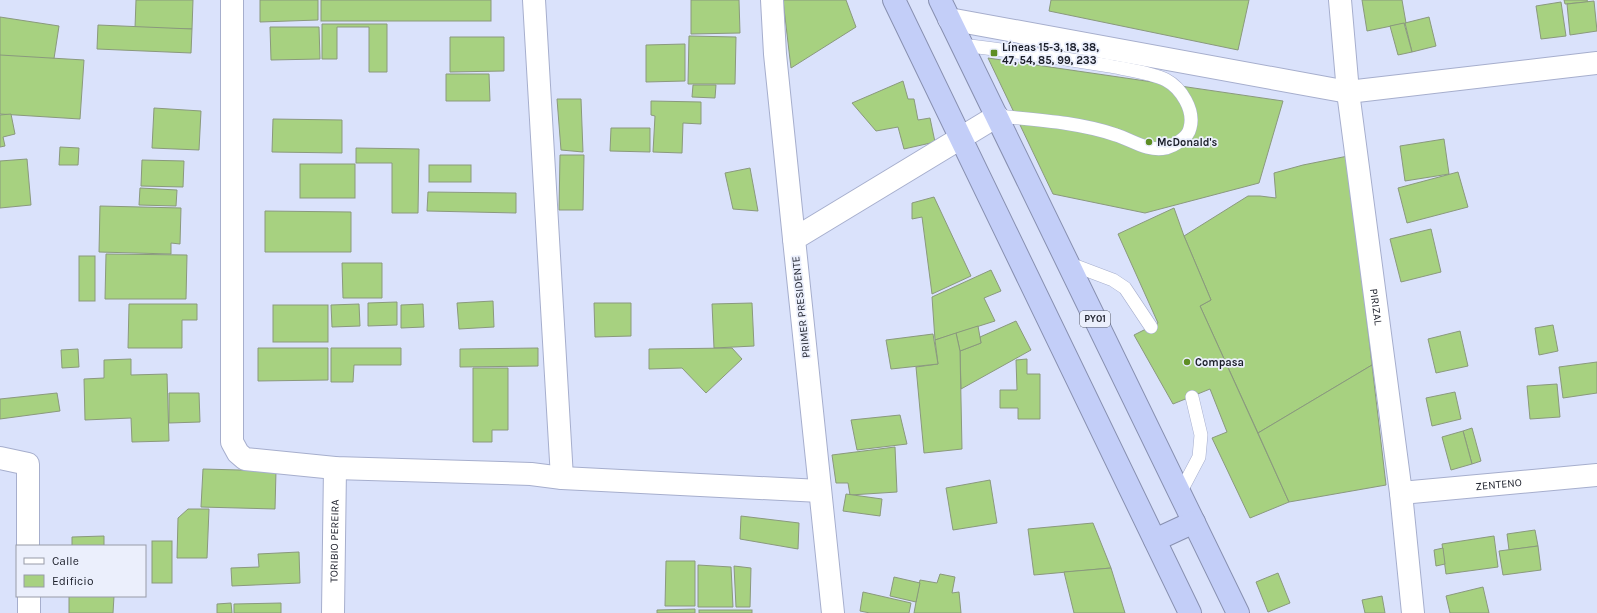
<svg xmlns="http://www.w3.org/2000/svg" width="1597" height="613" font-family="Karla,sans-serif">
<rect width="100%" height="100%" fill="#dae2fb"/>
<g fill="#a7d180" stroke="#8a997d">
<polygon points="136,0 193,0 192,29 135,28"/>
<polygon points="260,0 318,0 318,20 260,22"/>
<rect x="321" y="0" width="170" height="21"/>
<polygon points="691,0 739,0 740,33 691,34"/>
<polygon points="783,0 846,0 856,27 791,68"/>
<polygon points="1051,0 1249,0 1238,50 1049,11"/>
<polygon points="1362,0 1402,0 1406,23 1367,31"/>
<polygon points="1564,0 1587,0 1588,2 1565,4"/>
<polygon points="1594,1 1597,31 1570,35 1567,4"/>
<polygon points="1561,2 1566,36 1541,39 1536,6"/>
<polygon points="0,17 59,26 53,65 0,58"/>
<polygon points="1429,17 1436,46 1412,52 1405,23"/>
<polygon points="1404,23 1412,52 1398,55 1390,26"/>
<polygon points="322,24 387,24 387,72 369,72 369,27 337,27 337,59 322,59"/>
<polygon points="98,25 192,29 191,53 97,49"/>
<polygon points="270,27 319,27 320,59 271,60"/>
<polygon points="689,36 736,37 735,84 688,84"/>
<polygon points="450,37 504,37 504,71 450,72"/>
<polygon points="685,44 685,81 646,82 646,45"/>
<polygon points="0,55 84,60 80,119 0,114"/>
<polygon points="988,58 1283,101 1259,183 1145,213 1053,194"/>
<polygon points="446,74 489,74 490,101 446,101"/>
<polygon points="903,81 908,99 914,99 918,120 930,118 935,142 904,149 898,127 876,131 852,103"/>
<polygon points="693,85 716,85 715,98 692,97"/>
<polygon points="557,99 581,99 583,152 561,150"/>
<polygon points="651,101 701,102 701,124 683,123 682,153 653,152 655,116 651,115"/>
<polygon points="154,108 201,111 199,150 152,148"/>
<polygon points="11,114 15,134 3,137 5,146 0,147 0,115"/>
<polygon points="273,119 342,120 342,153 272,152"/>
<polygon points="611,128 650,128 650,152 610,151"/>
<polygon points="1444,139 1449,174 1405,181 1400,146"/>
<polygon points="60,147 79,148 78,165 59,165"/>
<polygon points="356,148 419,149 418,213 392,213 392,163 356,163"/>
<polygon points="560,155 584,155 583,210 559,210"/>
<polygon points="1348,156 1372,365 1258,433 1200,306 1211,300 1184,236 1248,196 1260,196 1276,198 1274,173 1303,165"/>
<polygon points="27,159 31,205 0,208 0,161"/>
<polygon points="142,160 184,161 183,187 141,186"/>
<rect x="300" y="164" width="55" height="34"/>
<rect x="429" y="165" width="42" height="17"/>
<polygon points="750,168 758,211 733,209 725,173"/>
<polygon points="1458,172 1468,207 1407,223 1398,188"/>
<polygon points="140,188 177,190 176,206 139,205"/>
<polygon points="428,192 516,193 516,213 427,211"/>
<polygon points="934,197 971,276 932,294 922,217 912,219 912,203"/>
<polygon points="100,206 181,208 180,244 171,243 171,254 99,252"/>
<polygon points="1174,208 1184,236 1211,300 1200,306 1289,502 1250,518 1212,438 1227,432 1210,389 1173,404 1134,335 1158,323 1118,234"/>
<polygon points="265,211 351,212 351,252 265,252"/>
<polygon points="1431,229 1441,272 1401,282 1390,239"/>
<polygon points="106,254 187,255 186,299 105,299"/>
<rect x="79" y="256" width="16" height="45"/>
<polygon points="342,263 382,263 382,298 343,298"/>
<polygon points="991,270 1001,291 984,298 995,321 935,340 932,297"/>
<polygon points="493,301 494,327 459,329 457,303"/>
<polygon points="397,302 397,325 368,326 368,303"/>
<polygon points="594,303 631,303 631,336 595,337"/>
<polygon points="752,303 754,346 714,348 712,304"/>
<polygon points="129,304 197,304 197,320 182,320 182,348 128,348"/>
<polygon points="359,304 360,326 332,327 331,305"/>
<polygon points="423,304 424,327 401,328 401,305"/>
<rect x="273" y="305" width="55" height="37"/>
<polygon points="1016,321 1031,350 961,389 960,351 981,343 980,337"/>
<polygon points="1553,325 1558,351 1539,355 1535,328"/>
<polygon points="978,326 981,343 960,351 956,333"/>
<polygon points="1460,331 1468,366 1436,373 1428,339"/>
<polygon points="956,333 960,351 962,449 924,453 916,367 938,364 935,340"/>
<polygon points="933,334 938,364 891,369 886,340"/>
<polygon points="258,348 328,348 328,380 258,381"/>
<polygon points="331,348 401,348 401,365 354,365 353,382 331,382"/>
<polygon points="538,348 538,366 460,367 460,349"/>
<polygon points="732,348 742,359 706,393 682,368 649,369 649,349"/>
<polygon points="78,349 79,367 62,368 61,350"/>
<polygon points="131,359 131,375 167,374 169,441 132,442 131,418 85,420 84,379 104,378 104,360"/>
<polygon points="1027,359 1027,374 1040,374 1040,419 1018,419 1018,408 1000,408 1000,390 1017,390 1016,360"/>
<polygon points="1597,362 1597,393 1563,398 1559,367"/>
<polygon points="1372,365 1386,485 1289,502 1258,433"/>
<polygon points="473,368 508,368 508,430 492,430 492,442 473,442"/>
<polygon points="1557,384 1560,417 1530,419 1527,386"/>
<polygon points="1455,392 1461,419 1432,426 1426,398"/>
<polygon points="57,393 60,411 0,419 0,399"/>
<polygon points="169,393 199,393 200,422 169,423"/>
<polygon points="900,415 907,444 857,450 851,420"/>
<polygon points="1472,428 1481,461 1472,464 1463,431"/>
<polygon points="1463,431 1472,464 1451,470 1442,437"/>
<polygon points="895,447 897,492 850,495 848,483 836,483 832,455"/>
<polygon points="203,469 276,471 275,509 201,507"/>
<polygon points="990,480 997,523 953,530 946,488"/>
<polygon points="846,494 882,499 880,516 843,511"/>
<polygon points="188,509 209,509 207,558 177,558 178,518"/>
<polygon points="741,516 799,523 798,549 740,539"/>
<polygon points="1093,523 1111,568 1034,575 1028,529"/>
<polygon points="1535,530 1538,546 1509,550 1507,534"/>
<polygon points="104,536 104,546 72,546 72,537"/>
<polygon points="1494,536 1498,567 1446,574 1442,544"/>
<rect x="152" y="541" width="20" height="42"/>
<polygon points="1538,546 1541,570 1503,575 1499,551"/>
<polygon points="1443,548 1445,564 1436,566 1434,550"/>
<polygon points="299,552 300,583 232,586 231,568 259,567 258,554"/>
<polygon points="666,561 695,561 695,606 665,606"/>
<polygon points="698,565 731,567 733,607 698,607"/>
<polygon points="734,566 751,568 750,607 736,607"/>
<polygon points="1111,568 1125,613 1074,613 1064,572"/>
<polygon points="1278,573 1290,603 1268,612 1256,582"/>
<polygon points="940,574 955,577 952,593 959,592 961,613 914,613 920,580 937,583"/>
<polygon points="894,577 920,583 916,602 890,596"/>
<polygon points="1483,587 1489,613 1450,613 1446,596"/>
<polygon points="863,592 911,603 909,613 870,613 860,611"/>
<polygon points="69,596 114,596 113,613 69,613"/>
<polygon points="1382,596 1385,613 1365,613 1362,600"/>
<polygon points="231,603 232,613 217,613 217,604"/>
<polygon points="281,603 281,613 234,613 234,604"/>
<polygon points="695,609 695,613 657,613 657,610"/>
<rect x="699" y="610" width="53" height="3"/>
</g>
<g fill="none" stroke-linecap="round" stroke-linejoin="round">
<g stroke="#a6aecd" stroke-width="14">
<g id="lane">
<path d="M962,45C1012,51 1061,58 1110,66C1124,69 1153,73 1166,80C1181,88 1195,110 1190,128C1188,138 1175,145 1166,148C1148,152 1132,140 1116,135C1078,122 1036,120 997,116"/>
<polyline points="1068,263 1113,280 1125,288 1151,327"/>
<polyline points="1180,493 1199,457 1201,435 1192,397"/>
</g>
</g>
<g stroke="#a6aecd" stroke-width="24">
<g id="street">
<polyline points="232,0 232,442 238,453 245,459 335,468 531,474 562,478 820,491"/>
<polyline points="534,0 562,478"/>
<polyline points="772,0 775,54 794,239"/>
<path id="s1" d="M1340,0L1348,92L1401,493L1413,613"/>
<polyline points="949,19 1348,92 1597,63"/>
<polyline points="0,458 28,464 28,546"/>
<path id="s2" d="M1401,493L1597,475"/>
<polyline points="29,596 29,613"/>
<path id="s3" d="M333,613L335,468"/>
</g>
</g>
<g stroke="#a6aecd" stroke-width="24">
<polyline id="secondary" points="833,613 794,239 997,116"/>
</g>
<g stroke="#8890b0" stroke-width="24">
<g id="highway">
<polyline points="894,0 1190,613"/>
<polyline points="940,0 1238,613"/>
<polyline points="1155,540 1194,522"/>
</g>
</g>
<use href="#lane" stroke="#fff" stroke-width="13"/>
<use href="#street" stroke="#fff" stroke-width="22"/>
<use href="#secondary" stroke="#fff" stroke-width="22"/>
<use href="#highway" stroke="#c3cef8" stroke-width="22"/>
</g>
<g fill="#5e8e24" stroke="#ebeffc" stroke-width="1.5">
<rect x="990" y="49" width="8" height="8" rx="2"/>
<circle cx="1149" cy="142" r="4"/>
<circle cx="1187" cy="362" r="4"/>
</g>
<g text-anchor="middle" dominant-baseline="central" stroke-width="3.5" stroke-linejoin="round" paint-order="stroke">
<rect fill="#ebeffc" stroke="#595d68" stroke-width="1" x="1080" y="311" width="30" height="16" rx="3"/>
<g font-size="10" font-weight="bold" fill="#1b1e29">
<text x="1095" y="319">PY01</text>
</g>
<g font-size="11" font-weight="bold" fill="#1b1e29" stroke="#ebeffc" text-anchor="start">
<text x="1002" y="47">Líneas 15-3, 18, 38,<tspan x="1002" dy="13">47, 54, 85, 99, 233</tspan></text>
<text x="1157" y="142">McDonald's</text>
<text x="1195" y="362">Compasa</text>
</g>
<g font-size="11" fill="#1b1e29" stroke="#ebeffc">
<text transform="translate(801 307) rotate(-96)">PRIMER PRESIDENTE</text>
<text stroke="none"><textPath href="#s1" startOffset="309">PIRIZAL</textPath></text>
<text stroke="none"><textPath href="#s2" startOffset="98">ZENTENO</textPath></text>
<text stroke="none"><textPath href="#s3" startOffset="72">TORIBIO PEREIRA</textPath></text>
</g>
</g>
<rect x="16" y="545" width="130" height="52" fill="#ebeffc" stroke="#989ba8"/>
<rect x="24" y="558" width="20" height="6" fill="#ffffff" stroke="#989ba8"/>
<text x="52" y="565" font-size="12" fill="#1b1e29">Calle</text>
<rect x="24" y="575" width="20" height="12" fill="#a7d180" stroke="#989ba8"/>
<text x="52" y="585" font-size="12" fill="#1b1e29">Edificio</text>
</svg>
